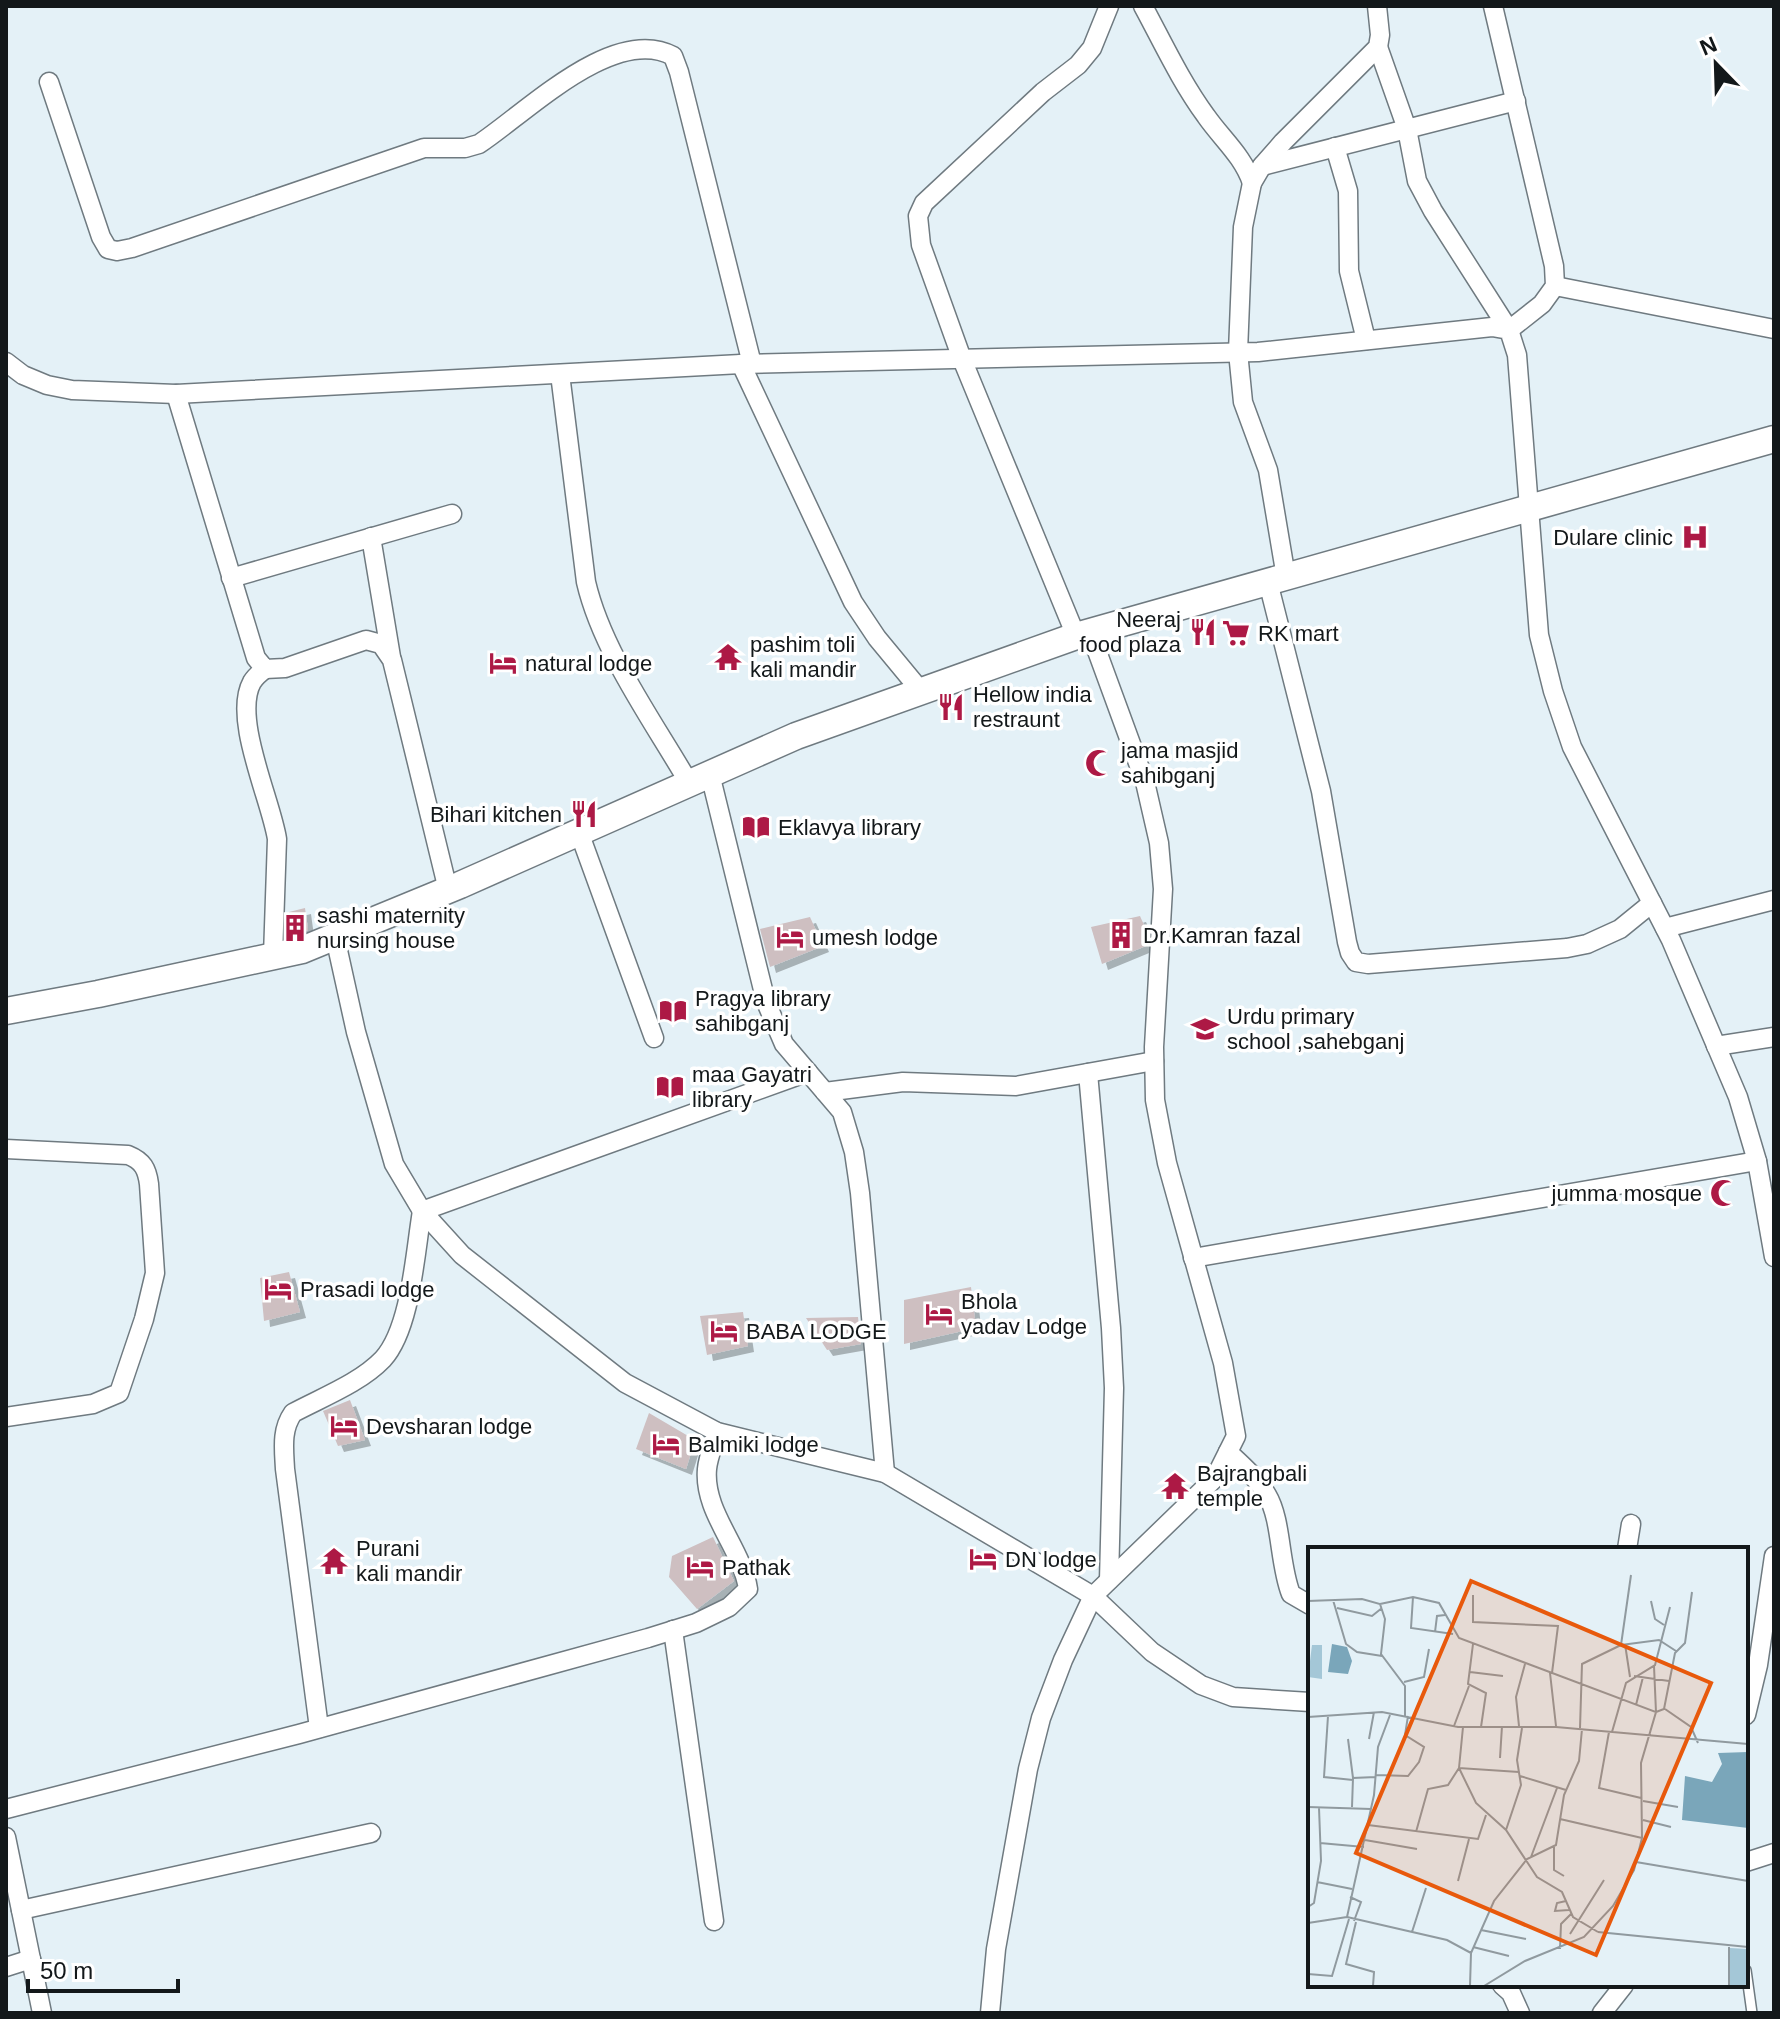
<svg xmlns="http://www.w3.org/2000/svg" width="1780" height="2019" font-family="Helvetica,sans-serif">
<defs>
<filter id="shadow"><feDropShadow dx="6" dy="6" stdDeviation="0" flood-color="#0004"/></filter>
</defs>
<rect width="100%" height="100%" fill="#e4f1f7"/>
<g fill="#cebfc1" filter="url(#shadow)">
<polygon points="305,908 308,930 286,937 289,912"/>
<polygon points="1140,916 1148,934 1148,945 1102,964 1091,927"/>
<polygon points="810,917 823,946 770,967 760,929"/>
<polygon points="289,1272 300,1312 264,1321 260,1278"/>
<polygon points="971,1287 976,1328 904,1344 904,1300"/>
<polygon points="743,1312 748,1346 707,1355 700,1316"/>
<polygon points="858,1317 861,1344 827,1350 806,1318"/>
<polygon points="350,1400 365,1440 338,1446 323,1411"/>
<polygon points="649,1413 695,1440 686,1469 636,1449"/>
<polygon points="713,1537 734,1581 697,1609 669,1577 672,1556"/>
</g>
<g fill="none" stroke-linecap="round" stroke-linejoin="round">
<g stroke="#6f7a80" stroke-width="12">
<polyline id="service" points="1746,1970 1752,2013"/>
</g>
<g stroke="#6f7a80" stroke-width="21">
<g id="minor">
<path d="M1143,6C1163,43 1181,82 1206,116C1222,139 1243,156 1252,183"/>
<polyline points="1378,47 1407,129 1417,181 1433,211 1509,330 1542,304 1555,286 1554,266 1493,6"/>
<path d="M49,82L101,237L108,249L117,251L132,248L424,148H465L479,144C526,113 614,24 673,56L679,72L752,364"/>
<polyline points="1335,147 1348,191 1349,271 1366,340"/>
<polyline points="1262,166 1516,101"/>
<polyline points="1555,286 1774,329"/>
<polyline points="6,362 23,375 47,385 72,390 176,394 741,364 1258,352 1492,327 1509,330 1517,355 1539,635 1553,691 1572,747 1671,940 1738,1097 1757,1161 1774,1257"/>
<polyline points="741,364 853,602 877,638 920,690"/>
<path d="M560,374L586,582C602,651 653,721 689,783"/>
<polyline points="176,394 256,658 265,669 285,668 366,640 381,644 392,660 448,890"/>
<polyline points="371,537 391,657"/>
<polyline points="1286,577 1268,470 1243,402 1238,352 1243,227 1252,183 1262,166 1283,142 1378,47 1380,35 1377,6"/>
<polyline points="231,578 452,514"/>
<polyline points="1268,582 1321,791 1347,942 1350,953 1356,962 1368,964 1567,948 1587,944 1620,929 1652,903"/>
<polyline points="1076,636 962,359 921,245 918,216 924,203 1043,92 1078,65 1092,48 1109,6"/>
<path d="M265,669C261,672 255,677 252,682C232,718 271,800 277,839L273,956"/>
<polyline points="710,774 766,1002 784,1044 842,1112 854,1152 860,1193 885,1473"/>
<polyline points="579,832 654,1038"/>
<polyline points="1665,928 1774,900"/>
<polyline points="335,937 356,1032 394,1164 422,1211 462,1255 625,1383 717,1432 885,1473 1093,1596 1152,1652 1201,1685 1233,1697 1310,1702"/>
<polyline points="1716,1046 1774,1037"/>
<polyline points="1088,1073 1111,1328 1114,1388 1109,1580"/>
<polyline points="825,1092 903,1082 1016,1086 1154,1061"/>
<path d="M6,1149L128,1155C143,1161 147,1169 149,1184L155,1273L144,1319L119,1393L93,1404L6,1417"/>
<polyline points="1193,1258 1757,1161"/>
<path d="M1228,1452C1242,1465 1257,1478 1267,1495C1282,1520 1279,1564 1291,1594L1310,1605"/>
<polyline points="1627,1549 1631,1524"/>
<polyline points="673,1630 714,1921"/>
<polyline points="1746,1715 1758,1665 1774,1556"/>
<path d="M319,1728L285,1469C284,1449 281,1430 293,1413C323,1397 360,1383 383,1359C411,1328 415,1253 422,1211L808,1072"/>
<path d="M6,1809L299,1734L648,1638L696,1623L729,1607L748,1589C742,1548 703,1512 707,1469C708,1457 714,1444 717,1432"/>
<polyline points="6,1837 42,2013"/>
<polyline points="1746,1862 1774,1853"/>
<polyline points="21,1910 371,1833"/>
<polyline points="6,1967 31,1959"/>
<polyline points="1502,1985 1511,1993 1520,2013"/>
<polyline points="990,2013 996,1949 1028,1769 1041,1718 1063,1660 1093,1596 1215,1478 1236,1436 1223,1363 1167,1163 1155,1100 1154,1047 1163,889 1159,843 1145,782 1090,632"/>
<polyline points="1602,2013 1624,1985"/>
</g>
</g>
<g stroke="#6f7a80" stroke-width="29">
<polyline id="secondary" points="6,1011 98,994 302,950 460,885 796,736 1076,636 1774,439"/>
</g>
<use href="#service" stroke="#fff" stroke-width="9"/>
<use href="#minor" stroke="#fff" stroke-width="18"/>
<use href="#secondary" stroke="#fff" stroke-width="26"/>
</g>
<defs>
<g id="hospital-bare" transform="scale(2.16)"><path d="M-5-5h3v3.5h4V-5h3V5h-3V1.5h-4V5h-3Z" fill="#ad1945" stroke="#fff" stroke-width="2.5" paint-order="stroke"/></g>
<g id="restaurant-bare" transform="scale(2.16)"><path d="M-5-6h1v4h1v-4h1v4h1v-4h1v5L-1.5 .5V6h-2V.5L-5-1ZM5-6V6H3V1.5H1.5Q1.5-4 5-6Z" fill="#ad1945" stroke="#fff" stroke-width="2.5" paint-order="stroke"/></g>
<g id="supermarket-bare" transform="scale(2.16)"><path d="M-6-5.5h2.5l.6 2H6L4.5 2H-2.5L-4.4-4H-6ZM-1.5 3.2a1.3 1.3 0 1 0 .1 0ZM3 3.2a1.3 1.3 0 1 0 .1 0Z" fill="#ad1945" stroke="#fff" stroke-width="2.5" paint-order="stroke"/></g>
<g id="temple-bare" transform="scale(2.16)"><path d="M0-6L5-2H3V0L6.5 2.5H4V6H1.5V3h-3V6H-4V2.5H-6.5L-3 0V-2H-5Z" fill="#ad1945" stroke="#fff" stroke-width="2.5" paint-order="stroke"/></g>
<g id="hotel-bare" transform="scale(2.16)"><path d="M-6-4.5h1.5V1H6V5H4.5V3h-9V5H-6ZM-4 0a1.8 1.8 0 1 1 3.6 0ZM.5 0V-2.5h3Q6-2.5 6 0Z" fill="#ad1945" stroke="#fff" stroke-width="2.5" paint-order="stroke"/></g>
<g id="mosque-bare" transform="scale(2.16)"><path d="M3.5-4.9A6 6 0 1 0 3.5 4.9A5 5 0 1 1 3.5-4.9Z" fill="#ad1945" stroke="#fff" stroke-width="2.5" paint-order="stroke"/></g>
<g id="library-bare" transform="scale(2.16)"><path d="M-6-4Q-3-5.5-.7-3.5V5Q-3 3-6 4ZM6-4Q3-5.5 .7-3.5V5Q3 3 6 4Z" fill="#ad1945" stroke="#fff" stroke-width="2.5" paint-order="stroke"/></g>
<g id="building-bare" transform="scale(2.16)"><path d="M-4-6H4V6H1V3H-1V6H-4ZM-2.5-4.3h1.7v1.8h-1.7ZM.8-4.3h1.7v1.8H.8ZM-2.5-1h1.7V.8h-1.7ZM.8-1h1.7V.8H.8Z" fill="#ad1945" stroke="#fff" stroke-width="2.5" paint-order="stroke"/></g>
<g id="school-bare" transform="scale(2.16)"><path d="M0-5L7-2L0 1L-7-2ZM-4 1L0 2.5L4 1V4Q0 6-4 4Z" fill="#ad1945" stroke="#fff" stroke-width="2.5" paint-order="stroke"/></g>
</defs>
<g fill-rule="evenodd">
<use href="#hospital-bare" x="1695" y="537"/>
<use href="#restaurant-bare" x="1203" y="632"/>
<use href="#supermarket-bare" x="1236" y="633"/>
<use href="#temple-bare" x="728" y="657"/>
<use href="#hotel-bare" x="503" y="663"/>
<use href="#restaurant-bare" x="951" y="707"/>
<use href="#mosque-bare" x="1099" y="763"/>
<use href="#restaurant-bare" x="584" y="814"/>
<use href="#library-bare" x="756" y="827"/>
<use href="#building-bare" x="295" y="928"/>
<use href="#building-bare" x="1121" y="935"/>
<use href="#hotel-bare" x="790" y="937"/>
<use href="#library-bare" x="673" y="1011"/>
<use href="#school-bare" x="1205" y="1029"/>
<use href="#library-bare" x="670" y="1087"/>
<use href="#mosque-bare" x="1724" y="1193"/>
<use href="#hotel-bare" x="278" y="1289"/>
<use href="#hotel-bare" x="939" y="1314"/>
<use href="#hotel-bare" x="724" y="1331"/>
<use href="#hotel-bare" x="344" y="1426"/>
<use href="#hotel-bare" x="666" y="1444"/>
<use href="#temple-bare" x="1175" y="1486"/>
<use href="#hotel-bare" x="983" y="1559"/>
<use href="#temple-bare" x="334" y="1561"/>
<use href="#hotel-bare" x="700" y="1567"/>
</g>
<g text-anchor="middle" dominant-baseline="central" stroke-width="7" stroke-linejoin="round" paint-order="stroke">
<g font-size="22" fill="#13181a" stroke="#fff" text-anchor="start">
<text x="1673" y="537" text-anchor="end">Dulare clinic</text>
<text x="1181" y="619" text-anchor="end">Neeraj<tspan x="1181" dy="25">food plaza</tspan></text>
<text x="1258" y="633">RK mart</text>
<text x="750" y="644">pashim toli<tspan x="750" dy="25">kali mandir</tspan></text>
<text x="525" y="663">natural lodge</text>
<text x="973" y="694">Hellow india<tspan x="973" dy="25">restraunt</tspan></text>
<text x="1121" y="750">jama masjid<tspan x="1121" dy="25">sahibganj</tspan></text>
<text x="562" y="814" text-anchor="end">Bihari kitchen</text>
<text x="778" y="827">Eklavya library</text>
<text x="317" y="915">sashi maternity<tspan x="317" dy="25">nursing house</tspan></text>
<text x="1143" y="935">Dr.Kamran fazal</text>
<text x="812" y="937">umesh lodge</text>
<text x="695" y="998">Pragya library<tspan x="695" dy="25">sahibganj</tspan></text>
<text x="1227" y="1016">Urdu primary<tspan x="1227" dy="25">school ,sahebganj</tspan></text>
<text x="692" y="1074">maa Gayatri<tspan x="692" dy="25">library</tspan></text>
<text x="1702" y="1193" text-anchor="end">jumma mosque</text>
<text x="300" y="1289">Prasadi lodge</text>
<text x="961" y="1301">Bhola<tspan x="961" dy="25">yadav Lodge</tspan></text>
<text x="746" y="1331">BABA LODGE</text>
<text x="366" y="1426">Devsharan lodge</text>
<text x="688" y="1444">Balmiki lodge</text>
<text x="1197" y="1473">Bajrangbali<tspan x="1197" dy="25">temple</tspan></text>
<text x="356" y="1548">Purani<tspan x="356" dy="25">kali mandir</tspan></text>
<text x="1005" y="1559">DN lodge</text>
<text x="722" y="1567">Pathak</text>
</g>
</g>
<g transform="translate(1308 1547)">
<rect width="440" height="440" fill="#e4f1f7"/>
<path d="M4,98H14V132L0,130Z" fill="#a4c7d7"/>
<path d="M422,401L440,402V439H421Z" fill="#a4c7d7"/>
<path d="M24,97L39,100L44,114L40,127L20,125ZM440,205V281L374,273L377,229L404,235L414,217L410,206Z" fill="#7aa6ba"/>
<path fill="none" stroke="#909a9f" stroke-width="2" d="M165,48V75L250,79L244,126M105,50L103,81L145,87M25,53L38,97L49,105L74,109M0,54L54,52L72,57L77,72L73,107L97,139V169M343,54L347,72L356,78M72,57L105,50L131,56L151,91L348,165L333,216L334,291L326,323L305,359L276,390L217,414L176,439M29,61L64,69L74,61M127,85L129,69L137,68M165,97L160,137L178,146L173,180M317,97L322,130M313,98L351,93L368,104M346,119L348,165L356,162L367,106L377,96L384,45M162,125L195,129M242,126L248,179M326,129L361,134M96,135L116,130L121,102M328,158L335,130M357,162L383,180L390,196M82,168L70,200L66,248L39,370L139,393L163,406M20,169L16,230L45,233M0,170L74,165L150,180H248L440,197M146,179L161,139M211,179L208,150L217,117M155,180L151,221L168,256L198,283L229,330L254,345L265,370L290,385M272,181L274,117L313,98L323,28M301,185L291,241L333,251M304,185L318,136L347,118L362,60M40,192L45,231M61,192L66,165M192,211L194,179M68,228L100,229L111,215L116,200L97,188L100,169M212,229L258,243M335,254L370,260M0,260L63,262M44,260L45,231L68,230M252,272L334,291M335,273L363,280M60,278L170,292L178,268M198,283L213,238L209,213L214,181M108,285L120,242L140,238L151,221L211,225M57,293L109,302M12,296L56,300M246,300V323L256,329M223,310L249,241M328,315L440,334M150,334L161,292M9,335L44,342M42,350L53,355L46,374M258,354L249,356L247,364L261,363M0,360L6,356L13,314L11,261M48,375L38,417L66,425L65,439M0,376L39,370M173,383L218,392M104,385L118,341M290,385L440,400M262,387L296,333M165,400L201,409M252,402L253,377L263,367M0,427L24,429L41,372M162,439L163,406L186,354L219,312L248,298L256,248L271,214L274,182M421,439V398"/>
<path fill="#e8590c" fill-opacity="0.15" stroke="#e8590c" stroke-width="4" d="M163,34L403,136L288,408L48,306Z"/>
<rect width="440" height="440" fill="none" stroke="#13181a" stroke-width="4"/>
</g>
<rect width="1780" height="2019" fill="none" stroke="#13181a" stroke-width="16"/>
<g transform="translate(1716 64) rotate(337)" stroke="#ffffff" stroke-width="6" paint-order="stroke">
<path d="M0-6L14 30L0 20L-14 30Z" fill="#13181a"/>
<text y="-12" font-size="22" font-weight="bold" text-anchor="middle" fill="#13181a">N</text>
</g>
<path d="M28 1979v12h150v-12" fill="none" stroke="#13181a" stroke-width="4"/>
<text x="40" y="1979" font-size="24" fill="#13181a" stroke="#ffffff" stroke-width="6" paint-order="stroke">50 m</text>
</svg>
